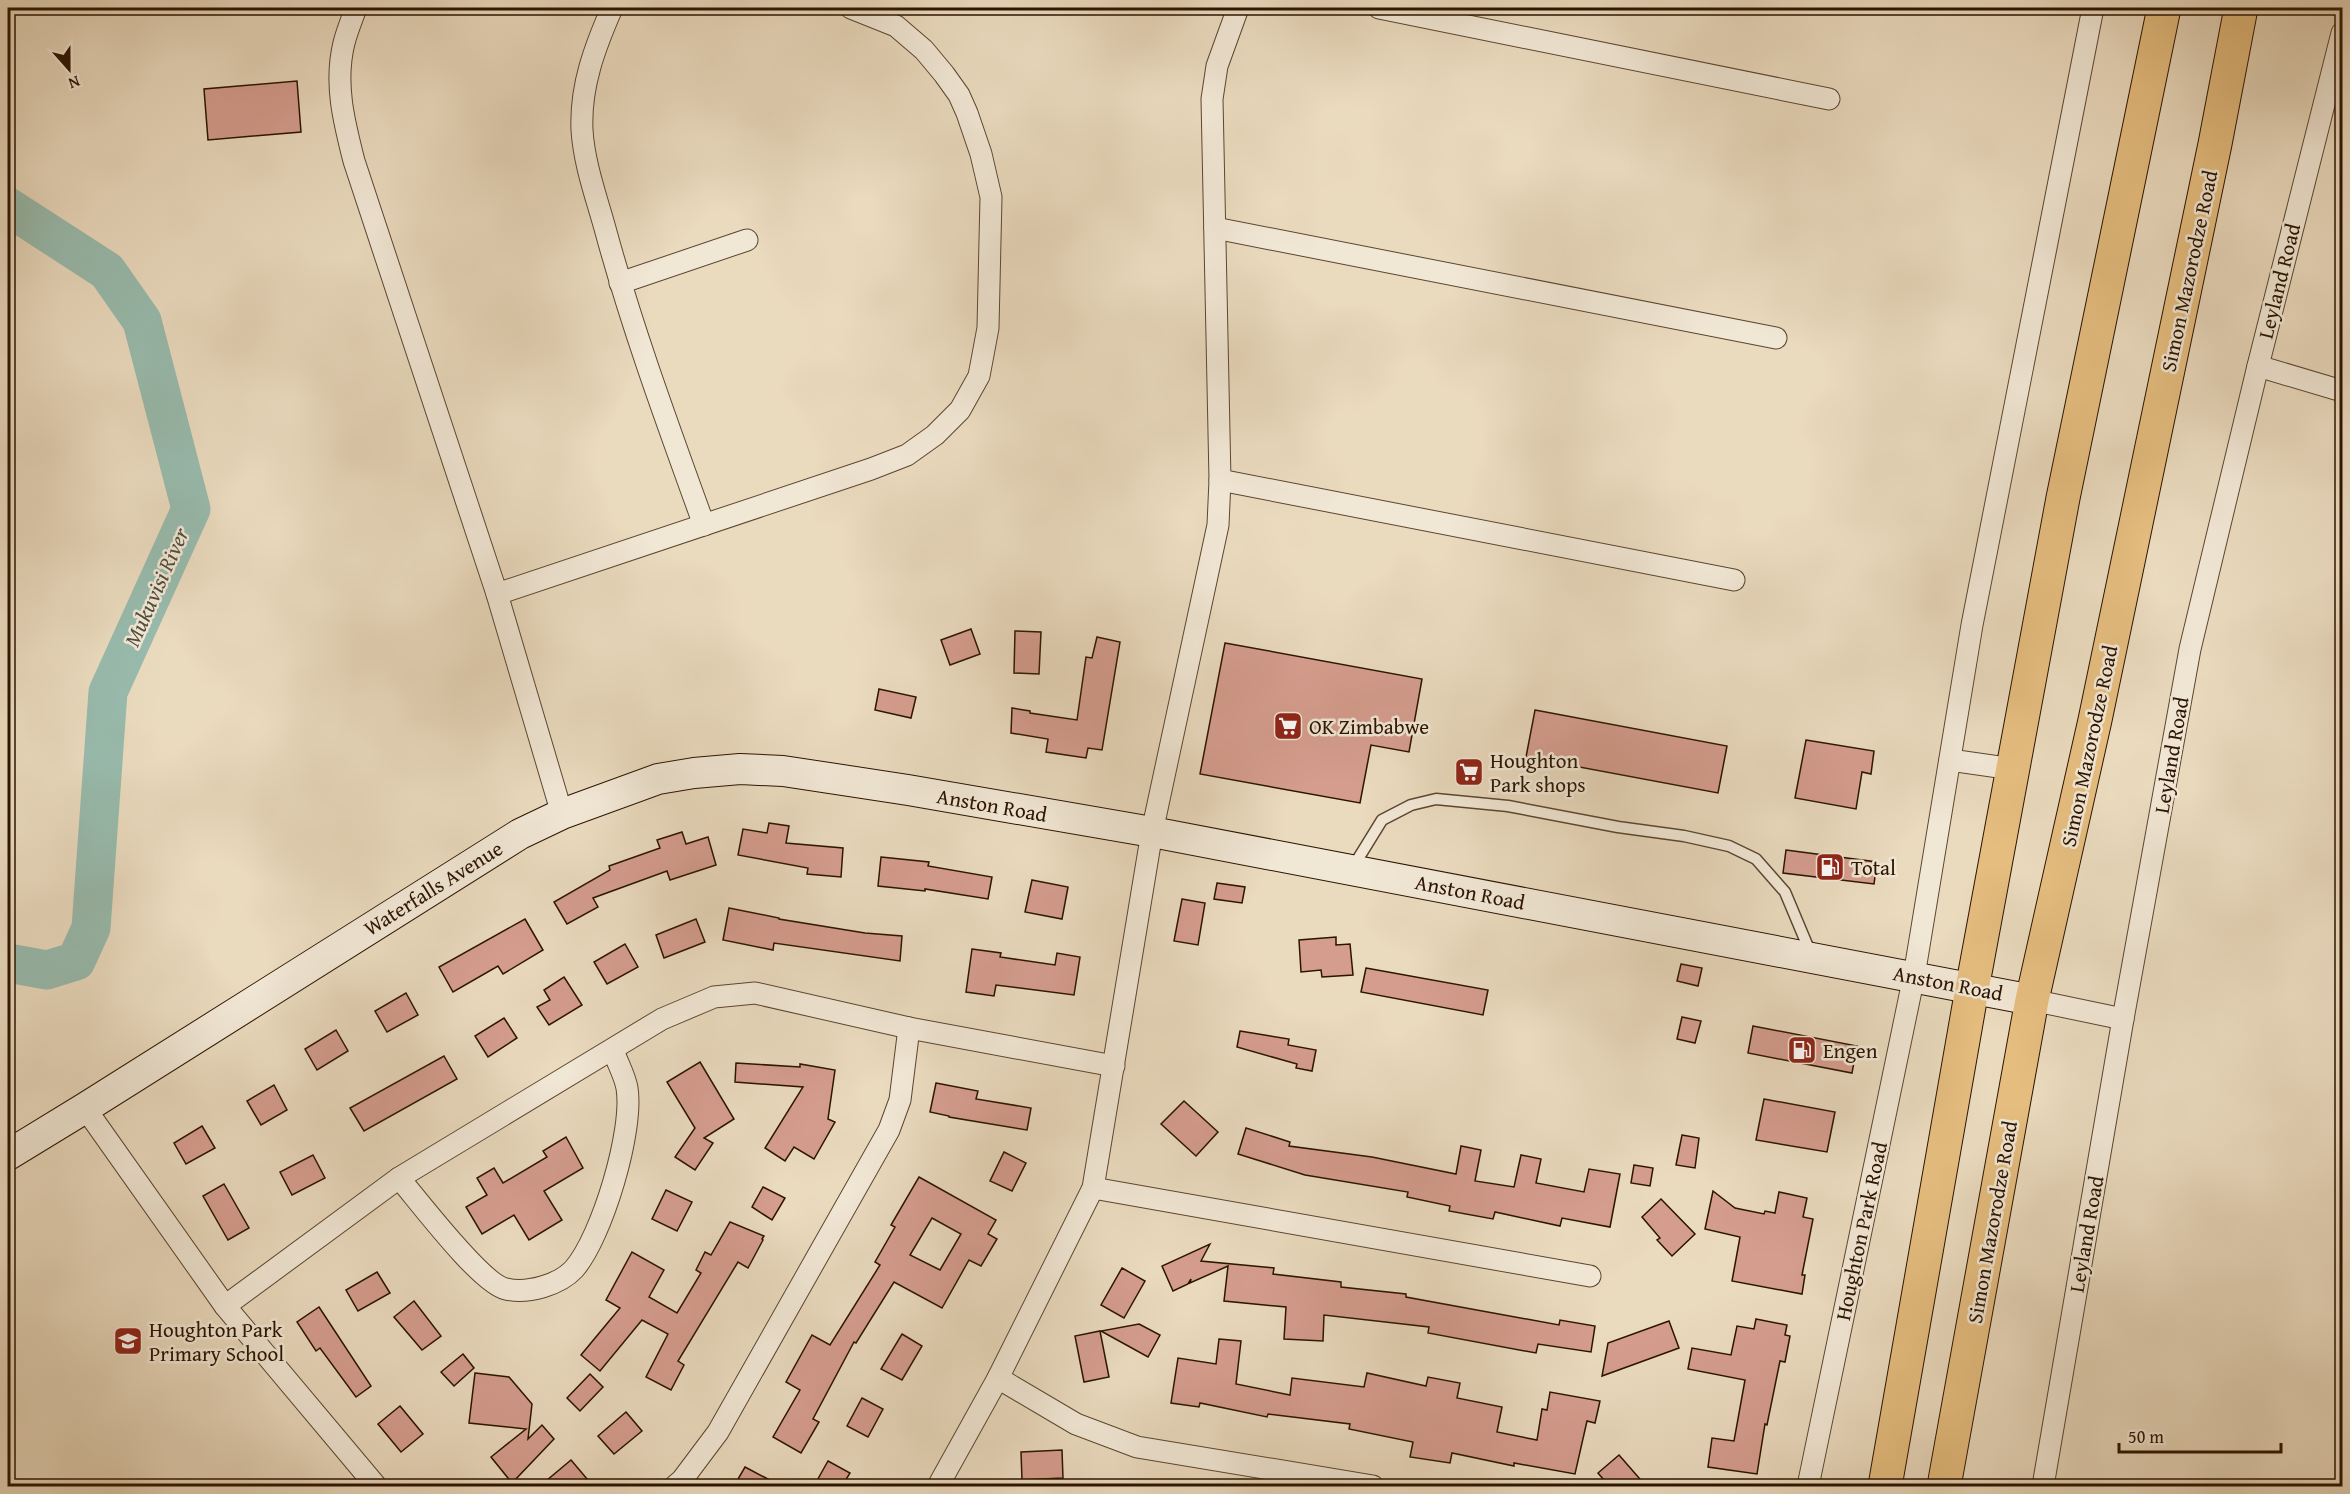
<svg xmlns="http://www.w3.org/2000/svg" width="2350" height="1494" font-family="'Gentium Book Plus',serif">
<rect width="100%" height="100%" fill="#eadabe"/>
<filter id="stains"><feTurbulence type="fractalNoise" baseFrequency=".00333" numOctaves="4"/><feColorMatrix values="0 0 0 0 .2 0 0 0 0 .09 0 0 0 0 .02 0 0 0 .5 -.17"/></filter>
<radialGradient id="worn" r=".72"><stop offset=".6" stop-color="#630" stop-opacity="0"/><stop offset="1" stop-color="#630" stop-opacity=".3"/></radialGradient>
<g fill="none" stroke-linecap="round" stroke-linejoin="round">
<polyline stroke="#98bbad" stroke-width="39" points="8,207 107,271 142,321 191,509 108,692 91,928 76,961 47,970 8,963"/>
</g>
<g fill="#d59d8e" stroke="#2b1400" stroke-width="1.5" fill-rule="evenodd">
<polygon points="297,81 301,132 208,140 204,89"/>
<polygon points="971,629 980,654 950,665 941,640"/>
<polygon points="1015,631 1041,632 1039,674 1014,673"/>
<polygon points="1097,637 1120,642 1102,750 1088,748 1086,758 1046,752 1048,739 1011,733 1012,708 1030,711 1030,713 1077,720 1086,657 1092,658"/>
<polygon points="1225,643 1422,679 1409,752 1371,745 1360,803 1200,774"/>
<polygon points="879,689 916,697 911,718 875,710"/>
<polygon points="1535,710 1727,746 1718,793 1526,757"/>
<polygon points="1806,740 1874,751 1871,774 1862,772 1856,809 1795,798"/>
<polygon points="769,823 789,826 786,843 843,848 841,877 807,874 808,868 738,855 743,829 767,833"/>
<polygon points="682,832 686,844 708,837 716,865 670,880 667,871 593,898 598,907 567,924 554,902 610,870 609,866 660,848 657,840"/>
<polygon points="1786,850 1877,862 1874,884 1783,873"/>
<polygon points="881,857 929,862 928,866 992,877 988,899 925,889 925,891 878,886"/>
<polygon points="1032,880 1068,887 1062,919 1025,912"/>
<polygon points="1217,883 1245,887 1242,903 1214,899"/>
<polygon points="1182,899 1205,903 1198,945 1174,941"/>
<polygon points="729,908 779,918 779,919 865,933 902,936 900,961 774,943 773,950 723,940"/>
<polygon points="525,919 543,950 503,974 498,966 453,992 439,967"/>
<polygon points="696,919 705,942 664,958 656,935"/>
<polygon points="1336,937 1336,945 1350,944 1353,975 1322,977 1321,970 1301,972 1299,940"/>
<polygon points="625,944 638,967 607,984 594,962"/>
<polygon points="972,949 1001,953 1000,957 1055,965 1057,953 1080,957 1074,995 996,985 994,996 966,992"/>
<polygon points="1681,964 1702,968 1698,986 1677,981"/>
<polygon points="1366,968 1488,990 1483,1015 1361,992"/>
<polygon points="564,977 582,1005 549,1025 537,1007 550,1000 544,990"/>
<polygon points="406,993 418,1015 387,1032 375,1011"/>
<polygon points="1682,1017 1701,1021 1695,1043 1677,1039"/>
<polygon points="504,1018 517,1038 488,1057 475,1036"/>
<polygon points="1753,1026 1857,1046 1852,1073 1748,1053"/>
<polygon points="336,1030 348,1051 317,1070 305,1049"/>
<polygon points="1240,1031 1289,1039 1288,1045 1316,1050 1312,1071 1296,1068 1297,1064 1237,1047"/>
<polygon points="444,1056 457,1079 364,1131 350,1108"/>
<polygon points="700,1062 734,1119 704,1138 713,1143 695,1170 675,1157 695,1128 667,1082"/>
<polygon points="736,1063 800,1067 800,1064 835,1070 828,1119 835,1122 814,1159 794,1147 785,1161 765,1148 803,1087 735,1082"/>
<polygon points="936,1083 978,1091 976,1099 1031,1108 1027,1130 949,1117 949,1116 930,1112"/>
<polygon points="274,1085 287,1110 261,1125 247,1101"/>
<polygon points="1764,1099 1835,1112 1827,1152 1756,1140"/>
<polygon points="1184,1101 1218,1132 1196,1156 1161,1124"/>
<polygon points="202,1126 215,1148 186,1164 174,1143"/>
<polygon points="1246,1128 1290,1142 1289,1146 1372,1157 1456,1174 1461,1146 1481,1150 1475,1181 1514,1187 1521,1155 1541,1159 1536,1183 1584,1192 1589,1169 1620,1174 1610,1227 1562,1218 1560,1226 1495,1212 1493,1219 1449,1211 1450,1206 1407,1197 1408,1192 1305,1175 1238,1154"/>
<polygon points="1682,1135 1699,1138 1695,1168 1676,1165"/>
<polygon points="566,1137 583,1168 544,1191 562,1220 529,1240 514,1215 482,1234 466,1207 487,1195 477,1178 494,1168 503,1183 547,1157 543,1151"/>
<polygon points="1004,1152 1026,1163 1012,1191 990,1181"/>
<polygon points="313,1155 325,1178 292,1195 280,1172"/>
<polygon points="1634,1165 1653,1168 1650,1186 1631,1183"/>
<path d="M919,1177L996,1220L988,1234L997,1239L981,1266L969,1260L942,1308L894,1282L856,1343L854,1342L813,1419L819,1422L801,1453L773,1437L800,1390L786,1382L812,1335L830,1345L880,1265L875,1262L895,1227L891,1225ZM932,1218L961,1234L940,1270L910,1255Z"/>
<polygon points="224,1184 249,1228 228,1240 203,1196"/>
<polygon points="763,1187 785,1198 772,1220 752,1207"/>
<polygon points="666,1190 692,1202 677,1231 652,1219"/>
<polygon points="1713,1191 1735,1208 1764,1214 1765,1211 1775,1213 1779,1192 1807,1198 1803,1217 1813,1219 1802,1275 1805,1275 1802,1294 1732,1281 1740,1237 1705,1229"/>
<polygon points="1661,1199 1695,1234 1672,1256 1657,1240 1660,1238 1642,1217"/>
<polygon points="730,1222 764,1236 762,1239 763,1240 748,1268 738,1262 678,1361 684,1365 671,1390 646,1377 668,1334 642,1320 600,1371 581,1355 620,1308 606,1300 632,1252 664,1270 649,1297 677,1313 701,1273 696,1270 705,1252 711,1255"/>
<polygon points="1210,1244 1201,1261 1274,1268 1273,1274 1341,1282 1341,1287 1406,1294 1406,1297 1559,1325 1560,1320 1595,1326 1591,1352 1538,1344 1536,1353 1428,1333 1429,1327 1324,1315 1323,1341 1284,1339 1286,1307 1224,1301 1228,1266 1190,1283 1191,1279 1188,1284 1173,1291 1162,1266"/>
<polygon points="1122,1268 1145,1281 1124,1318 1101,1305"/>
<polygon points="377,1272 390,1293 358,1311 346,1290"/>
<polygon points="414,1301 441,1336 422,1350 394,1317"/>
<polygon points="319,1307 371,1386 356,1397 320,1348 316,1351 297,1322"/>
<polygon points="1756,1319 1787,1325 1785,1335 1790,1336 1785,1362 1780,1361 1767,1425 1765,1424 1757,1474 1708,1467 1712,1438 1734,1441 1745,1380 1688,1369 1692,1348 1731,1355 1737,1326 1754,1329"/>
<polygon points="1669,1321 1679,1348 1602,1376 1608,1343"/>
<polygon points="1139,1324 1160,1335 1148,1357 1101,1331"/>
<polygon points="1100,1331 1109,1377 1084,1382 1075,1336"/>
<polygon points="902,1334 922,1346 902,1380 881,1369"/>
<polygon points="1219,1339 1241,1341 1236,1384 1290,1395 1292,1378 1364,1387 1367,1373 1426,1386 1428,1377 1460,1383 1457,1398 1502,1407 1497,1432 1537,1440 1542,1409 1547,1410 1550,1392 1600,1401 1595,1423 1587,1421 1575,1474 1514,1463 1514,1466 1452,1453 1450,1463 1410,1457 1413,1442 1349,1429 1350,1424 1268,1414 1267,1417 1200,1403 1199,1407 1171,1403 1178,1358 1216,1364"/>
<polygon points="463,1354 474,1368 454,1386 441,1372"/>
<polygon points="475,1373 509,1377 532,1404 528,1439 542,1425 554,1439 512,1483 491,1457 526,1429 469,1423"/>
<polygon points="590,1374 603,1387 580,1411 567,1398"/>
<polygon points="862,1398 883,1409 868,1437 847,1426"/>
<polygon points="400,1406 423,1434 401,1452 378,1424"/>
<polygon points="626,1412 642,1431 614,1454 598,1436"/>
<polygon points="1062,1450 1063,1478 1022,1480 1021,1452"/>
<polygon points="1619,1455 1646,1486 1609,1486 1598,1473"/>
<polygon points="571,1460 593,1486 540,1486"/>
<polygon points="828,1461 850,1473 842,1486 814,1486"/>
<polygon points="745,1467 781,1486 734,1486"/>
</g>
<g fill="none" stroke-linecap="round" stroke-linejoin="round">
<g stroke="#5b4630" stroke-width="13">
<polyline id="service" points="1353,867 1382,820 1411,805 1436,799 1508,806 1618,827 1684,836 1729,846 1756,859 1785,892 1811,954"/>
</g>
<g stroke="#5b4630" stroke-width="23">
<g id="minor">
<path d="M356,8C352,19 347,31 344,43C334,83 344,122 354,161L497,594L562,814"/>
<path d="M612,8C595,47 580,86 582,130C584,164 597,199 606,232C633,331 669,428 704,525"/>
<polyline points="1379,8 1829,99"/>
<polyline points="1215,228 1776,338"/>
<polyline points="620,283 747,240"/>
<polyline points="2258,366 2342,391"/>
<polyline points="1220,480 1734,580"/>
<polyline points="497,594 871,469 907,455 935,435 960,410 979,376 988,328 991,197 981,154 967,113 959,95 944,74 924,50 896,26 851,8"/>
<polyline points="1950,760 2013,769"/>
<polyline points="2032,1000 2123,1019"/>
<polyline points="85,1108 225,1306 376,1486"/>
<path d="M399,1178C418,1200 481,1284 506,1289C528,1294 559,1285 574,1269C602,1237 634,1130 627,1088C625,1076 617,1062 613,1050"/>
<polyline points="1093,1188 1590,1276"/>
<polyline points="225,1306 399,1178 662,1019 714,997 755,993 909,1028 1114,1066"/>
<polyline points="998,1378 1076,1424 1137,1447 1373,1486"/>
<polyline points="675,1486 682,1480 718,1432 889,1130 900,1100 909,1028"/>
<polyline points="938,1486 998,1378 1093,1188 1152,832 1218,525 1220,480 1212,99 1217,66 1238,8"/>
<polyline points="1808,1486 1914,976 1972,625 2093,8"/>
<polyline points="2043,1486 2123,1019 2190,649 2258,366 2342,33"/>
</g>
</g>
<g stroke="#2b1400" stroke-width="32">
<polyline id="secondary" points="8,1155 85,1108 520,834 562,814 658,779 694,773 740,769 783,771 908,790 1152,832 2032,1000"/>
</g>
<g stroke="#2b1400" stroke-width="35">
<g id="trunk">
<polyline points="1885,1486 1972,989 2063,498 2164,8"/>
<polyline points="1944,1486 2032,1000 2095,720 2215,144 2241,8"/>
</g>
</g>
<use href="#service" stroke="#f1e7d5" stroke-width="10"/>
<use href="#minor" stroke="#f1e7d5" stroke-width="21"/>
<use href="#secondary" stroke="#f1e7d5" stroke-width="30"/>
<use href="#trunk" stroke="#e5bd7f" stroke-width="33"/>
</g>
<defs>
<g id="supermarket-square" transform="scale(1.5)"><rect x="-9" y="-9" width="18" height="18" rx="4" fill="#8f2418" stroke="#f1e7d5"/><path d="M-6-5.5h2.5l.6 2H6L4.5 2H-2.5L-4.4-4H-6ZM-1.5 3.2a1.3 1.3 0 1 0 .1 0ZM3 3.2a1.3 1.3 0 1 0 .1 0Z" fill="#fff"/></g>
<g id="fuel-square" transform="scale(1.5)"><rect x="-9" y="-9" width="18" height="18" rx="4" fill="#8f2418" stroke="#f1e7d5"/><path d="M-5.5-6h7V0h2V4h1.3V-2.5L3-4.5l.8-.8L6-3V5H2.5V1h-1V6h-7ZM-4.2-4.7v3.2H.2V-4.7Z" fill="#fff"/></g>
<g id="school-square" transform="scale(1.5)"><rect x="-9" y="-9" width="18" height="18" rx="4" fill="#8f2418" stroke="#f1e7d5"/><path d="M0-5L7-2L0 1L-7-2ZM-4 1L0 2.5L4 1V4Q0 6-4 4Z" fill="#fff"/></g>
</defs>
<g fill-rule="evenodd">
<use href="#supermarket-square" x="1288" y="726"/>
<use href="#supermarket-square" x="1469" y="772"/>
<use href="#fuel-square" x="1830" y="867"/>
<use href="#fuel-square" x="1802" y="1050"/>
<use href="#school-square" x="128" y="1341"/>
</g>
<g text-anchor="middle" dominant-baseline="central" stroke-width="5" stroke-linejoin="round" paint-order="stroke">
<g font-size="21" fill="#2b1400" stroke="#f1e7d5">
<text transform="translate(2189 271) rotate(-78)">Simon Mazorodze Road</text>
<text transform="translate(2279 281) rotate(-76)">Leyland Road</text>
<text transform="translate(2089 746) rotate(-78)">Simon Mazorodze Road</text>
<text transform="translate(2171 755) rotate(-80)">Leyland Road</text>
<text transform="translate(992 805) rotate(10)">Anston Road</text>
<text transform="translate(433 888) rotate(-32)">Waterfalls Avenue</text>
<text transform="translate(1470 892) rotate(11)">Anston Road</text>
<text transform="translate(1948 983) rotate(11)">Anston Road</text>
<text transform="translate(1992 1222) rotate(-80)">Simon Mazorodze Road</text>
<text transform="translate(1861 1231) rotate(-78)">Houghton Park Road</text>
<text transform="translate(2086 1234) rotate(-80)">Leyland Road</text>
</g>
<g font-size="21" fill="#2b1400" stroke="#f1e7d5" text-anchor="start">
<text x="1309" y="726">OK Zimbabwe</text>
<text x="1490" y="760">Houghton<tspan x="1490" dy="24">Park shops</tspan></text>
<text x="1851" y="867">Total</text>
<text x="1823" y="1050">Engen</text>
<text x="149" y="1329">Houghton Park<tspan x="149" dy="24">Primary School</tspan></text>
</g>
<g font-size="22" font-style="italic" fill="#514e3d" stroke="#f1e7d5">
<text transform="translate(156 587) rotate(-66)">Mukuvisi River</text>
</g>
</g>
<rect width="2350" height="1494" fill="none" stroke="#eadabe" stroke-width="30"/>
<rect x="9" y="9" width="2332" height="1476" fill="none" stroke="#2b1400" stroke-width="3"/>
<rect x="15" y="15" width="2320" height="1464" fill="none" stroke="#2b1400" stroke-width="1.5"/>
<g transform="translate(69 69) rotate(159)" stroke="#f1e7d5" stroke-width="4.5" paint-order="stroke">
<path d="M0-4.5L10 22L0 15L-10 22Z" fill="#2b1400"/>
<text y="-9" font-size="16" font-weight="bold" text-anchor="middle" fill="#2b1400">N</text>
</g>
<path d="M2119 1443v9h162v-9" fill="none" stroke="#2b1400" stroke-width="3"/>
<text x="2128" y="1443" font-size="18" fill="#2b1400" stroke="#f1e7d5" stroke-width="4.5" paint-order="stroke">50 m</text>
<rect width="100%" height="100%" filter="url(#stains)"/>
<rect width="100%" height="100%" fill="url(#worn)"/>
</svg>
